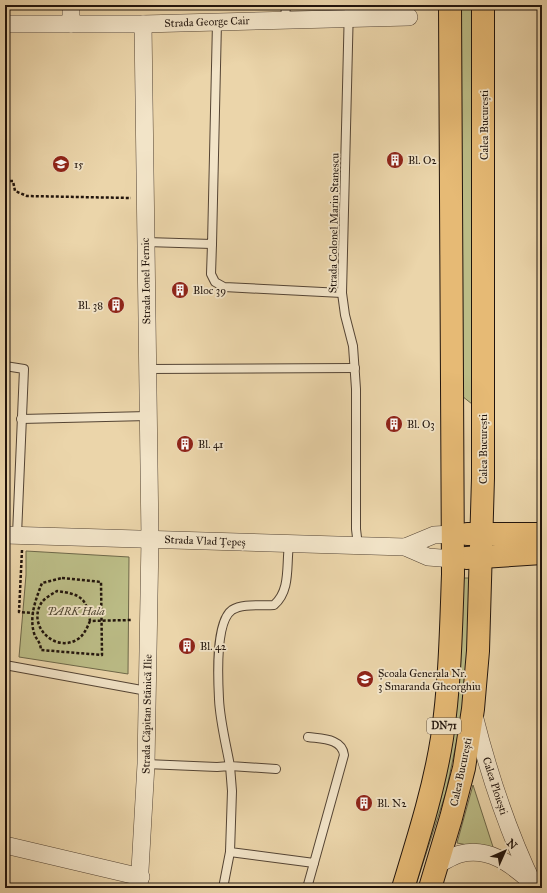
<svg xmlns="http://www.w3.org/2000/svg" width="547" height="893" font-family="'IM FELL Great Primer',serif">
<rect width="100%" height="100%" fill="#ebd5aa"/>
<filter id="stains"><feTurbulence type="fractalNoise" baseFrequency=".005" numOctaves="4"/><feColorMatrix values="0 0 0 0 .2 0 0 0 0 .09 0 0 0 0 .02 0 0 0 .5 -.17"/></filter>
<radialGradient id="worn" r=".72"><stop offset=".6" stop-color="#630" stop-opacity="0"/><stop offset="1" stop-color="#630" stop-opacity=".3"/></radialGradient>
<g fill="#bbbc86" stroke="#6e6849">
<polygon points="458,5 475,5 472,404 457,392"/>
<polygon points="26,551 129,557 128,674 19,657 26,575"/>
<polygon points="459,578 470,578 467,692 446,792 415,888 407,888"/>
<polygon points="473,785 494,850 457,843"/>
</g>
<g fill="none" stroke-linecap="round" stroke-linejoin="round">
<g stroke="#544434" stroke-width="10">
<g id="lane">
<polyline points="349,5 342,293 345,315 353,346 356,389 356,529 358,546"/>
<polyline points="285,20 286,5"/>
<polyline points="146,242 212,244 217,22"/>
<polyline points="212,244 211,274 215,282 224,287 342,293"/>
<polyline points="5,366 24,369 17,535"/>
<polyline points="148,369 355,368"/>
<polyline points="21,419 148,416"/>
<polyline points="5,665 147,691"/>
<path d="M146,764L217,767L230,766L232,791L230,852L314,863L344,755C342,738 321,739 308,737"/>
<path d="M276,769L230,766C226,744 220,721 219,699C218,680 215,622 232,610C243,603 261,606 274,605C291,590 286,566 289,545"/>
<polyline points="223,888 230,852"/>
<polyline points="307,888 314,863"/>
</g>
</g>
<g stroke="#544434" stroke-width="18">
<g id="street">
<polyline points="5,24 143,24 409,17"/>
<polyline points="71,24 71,5"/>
<polyline points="5,535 405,547 428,557 453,559"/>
<polyline points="405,547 434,535 452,534"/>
<path d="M474,715C489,775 508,832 535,888"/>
<polyline points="5,845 141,877"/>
<path d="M437,865C444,862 452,856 460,854C488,847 510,863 530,881"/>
<polyline points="139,888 146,764 150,539 143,24"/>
</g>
</g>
<g stroke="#21140c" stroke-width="24">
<g id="primary">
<polyline points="467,534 542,534"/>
<polyline points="466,558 542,553"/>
<path d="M403,888C418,839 434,789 442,738C450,684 451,629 453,574L450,5"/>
<polyline points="430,888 451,818 464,768 473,709 478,651 483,478 483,5"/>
</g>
</g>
<g stroke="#21140c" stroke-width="2.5" stroke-dasharray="3 2" stroke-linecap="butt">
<polyline points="5,181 13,181 15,191 27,196 131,198"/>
<polyline points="22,550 19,612 34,613"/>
<path d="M62,578L101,582L102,655L41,650C40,640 36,640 34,633C29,616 36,599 42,583Z"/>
<path d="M90,621C87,628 84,635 78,639C55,654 26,625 42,602C45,598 52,594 57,591C79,594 87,597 90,621L131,620"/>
</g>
<use href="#lane" stroke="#f2e4c8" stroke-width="8"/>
<use href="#street" stroke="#f2e4c8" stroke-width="17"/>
<use href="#primary" stroke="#e6ba75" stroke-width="22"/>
</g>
<defs>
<g id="building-disc" transform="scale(0.9)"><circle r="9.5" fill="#8f2418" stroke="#f2e4c8"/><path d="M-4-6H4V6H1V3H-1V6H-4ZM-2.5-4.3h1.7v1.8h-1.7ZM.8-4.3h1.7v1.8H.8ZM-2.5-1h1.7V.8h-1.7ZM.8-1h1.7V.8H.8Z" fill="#fff"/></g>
<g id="school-disc" transform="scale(0.9)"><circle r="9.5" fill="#8f2418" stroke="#f2e4c8"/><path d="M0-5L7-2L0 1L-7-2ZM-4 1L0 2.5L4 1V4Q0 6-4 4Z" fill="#fff"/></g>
</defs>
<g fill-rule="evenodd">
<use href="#building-disc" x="395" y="160"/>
<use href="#school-disc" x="61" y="164"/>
<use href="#building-disc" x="180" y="290"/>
<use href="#building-disc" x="116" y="305"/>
<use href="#building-disc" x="394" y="424"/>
<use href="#building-disc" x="185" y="444"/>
<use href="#building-disc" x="187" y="646"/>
<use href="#school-disc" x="365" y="679"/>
<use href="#building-disc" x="364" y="803"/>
</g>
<g text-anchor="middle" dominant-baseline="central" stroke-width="3.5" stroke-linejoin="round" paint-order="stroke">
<rect fill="#f2e4c8" stroke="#605244" stroke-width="1" x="427" y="718" width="34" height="16" rx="3"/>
<g font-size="10" font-weight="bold" fill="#21140c">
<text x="444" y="726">DN71</text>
</g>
<g font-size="11" fill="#21140c" stroke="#f2e4c8">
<text transform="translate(207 22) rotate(-2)">Strada George Cair</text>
<text transform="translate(484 125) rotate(-90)">Calea București</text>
<text transform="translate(334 223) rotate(-89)">Strada Colonel Marin Stanescu</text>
<text transform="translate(146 281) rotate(-91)">Strada Ionel Fernic</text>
<text transform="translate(483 449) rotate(-90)">Calea București</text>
<text transform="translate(205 541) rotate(2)">Strada Vlad Țepeș</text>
<text transform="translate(147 714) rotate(-89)">Strada Căpitan Stănică Ilie</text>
<text transform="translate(461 772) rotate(-78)">Calea București</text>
<text transform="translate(495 786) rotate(72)">Calea Ploiești</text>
</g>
<g font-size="11" fill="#21140c" stroke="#f2e4c8" text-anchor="start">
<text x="408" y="160">Bl. O2</text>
<text x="74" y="164">15</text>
<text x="193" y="290">Bloc 39</text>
<text x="103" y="305" text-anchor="end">Bl. 38</text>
<text x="407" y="424">Bl. O3</text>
<text x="198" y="444">Bl. 41</text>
<text x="200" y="646">Bl. 42</text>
<text x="378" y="673">Școala Generala Nr.<tspan x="378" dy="13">3 Smaranda Gheorghiu</tspan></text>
<text x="377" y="803">Bl. N2</text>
</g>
<g font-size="11" font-style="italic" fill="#4f4631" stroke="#f2e4c8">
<text x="76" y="611">PARK Hala</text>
</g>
</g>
<rect width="547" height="893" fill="none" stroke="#ebd5aa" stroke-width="20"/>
<rect x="6" y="6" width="535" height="881" fill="none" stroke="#21140c" stroke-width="2"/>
<rect x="10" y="10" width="527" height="873" fill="none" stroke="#21140c"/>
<g transform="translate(505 851) rotate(45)" stroke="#f2e4c8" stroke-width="3" paint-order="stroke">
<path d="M0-3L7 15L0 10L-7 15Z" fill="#21140c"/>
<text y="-6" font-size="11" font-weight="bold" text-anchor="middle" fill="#21140c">N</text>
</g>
<rect width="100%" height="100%" filter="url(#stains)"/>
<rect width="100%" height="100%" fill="url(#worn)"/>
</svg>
